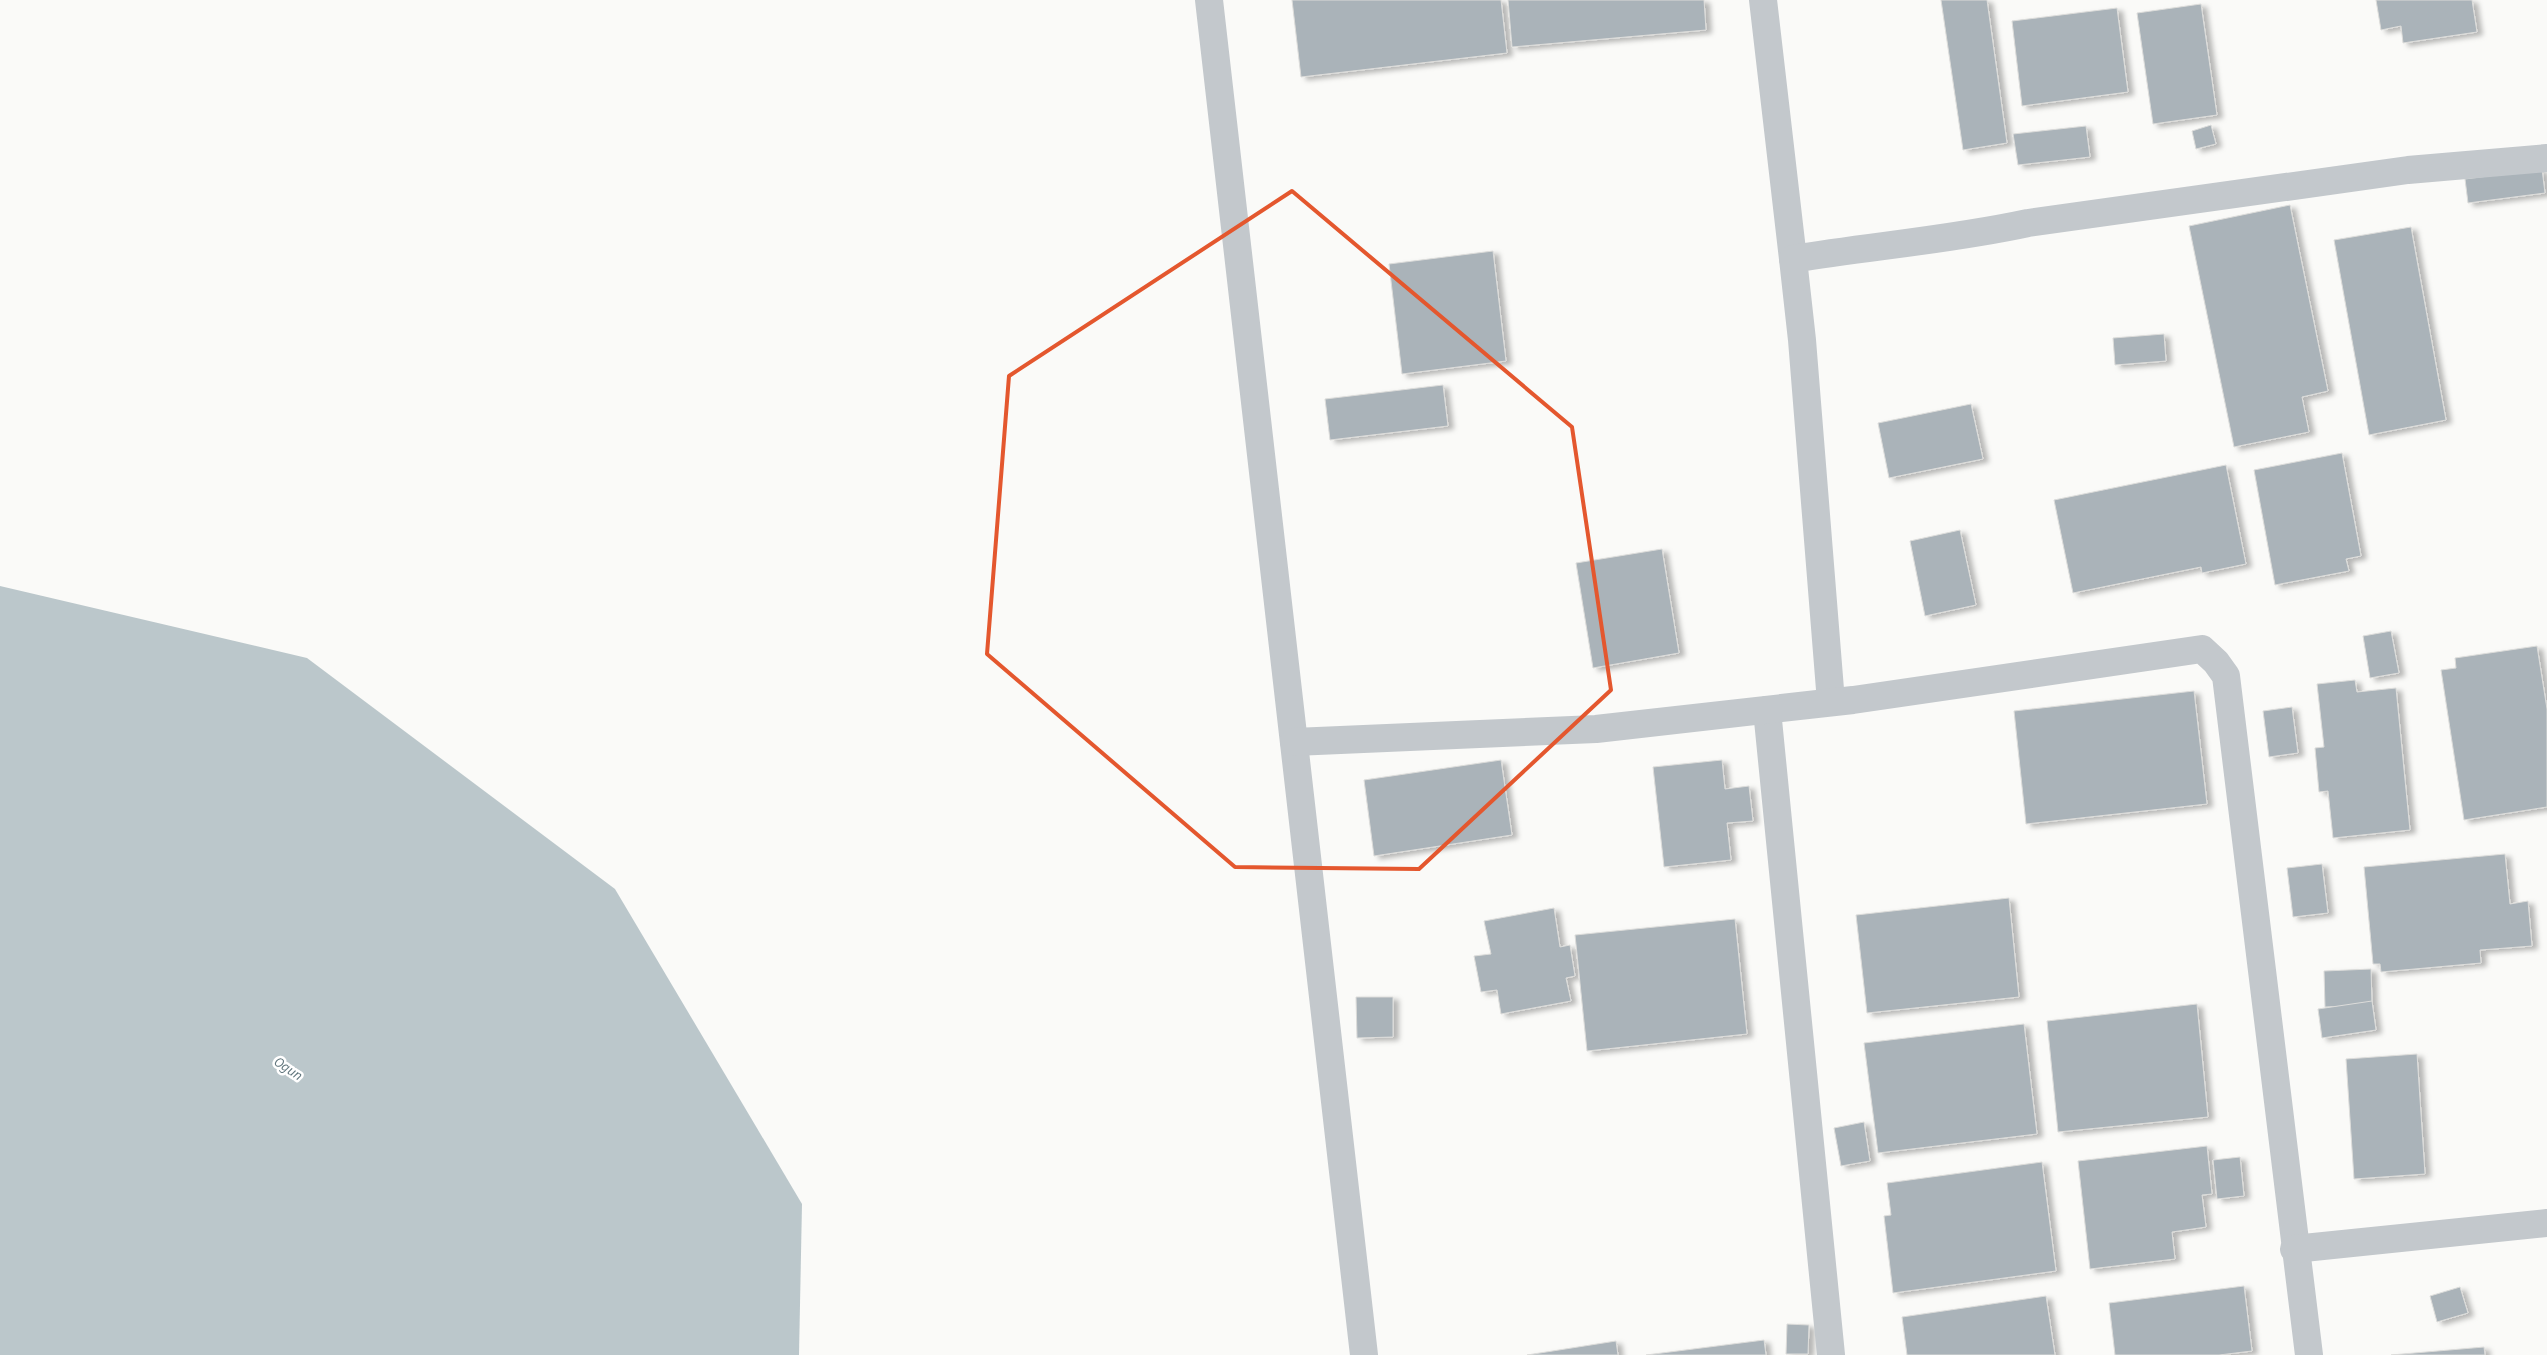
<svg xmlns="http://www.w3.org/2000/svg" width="2547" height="1355" font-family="'Source Sans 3',sans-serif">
<defs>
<filter id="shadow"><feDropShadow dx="5.5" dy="3" stdDeviation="2.5" flood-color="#0004"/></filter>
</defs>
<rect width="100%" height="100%" fill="#fafaf8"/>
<polygon fill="#bbc7cb" points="0,586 307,658 615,889 802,1204 799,1355 0,1355"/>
<g fill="#aab3b9" stroke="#dcdcda" filter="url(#shadow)">
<polygon points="1292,0 1501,0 1507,53 1301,77"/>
<polygon points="1508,0 1704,0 1706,30 1512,47"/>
<polygon points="1941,0 1987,0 2007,143 1963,150"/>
<polygon points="2376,0 2472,0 2477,32 2403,43 2401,26 2381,30"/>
<polygon points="2201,4 2217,115 2153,124 2137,13"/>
<polygon points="2117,8 2128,92 2022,106 2012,21"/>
<polygon points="2211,125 2216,144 2196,149 2192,131"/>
<polygon points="2086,126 2090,157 2018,165 2013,134"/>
<polygon points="2542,169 2545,193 2468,203 2465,179"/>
<polygon points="2290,205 2328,391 2302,397 2309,432 2234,447 2189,226"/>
<polygon points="2411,227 2446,420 2369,435 2334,240"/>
<polygon points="1493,251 1506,361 1402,374 1389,264"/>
<polygon points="2164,334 2166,361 2115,365 2113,338"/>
<polygon points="1443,385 1448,426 1330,440 1325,399"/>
<polygon points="1971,404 1983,459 1889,478 1878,423"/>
<polygon points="2342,453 2361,556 2346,559 2349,571 2275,585 2254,470"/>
<polygon points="2226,465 2246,564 2202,573 2201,567 2073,593 2054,500"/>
<polygon points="1960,530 1976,605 1925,616 1910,541"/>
<polygon points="1662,549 1679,653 1593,668 1576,563"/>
<polygon points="2391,631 2399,673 2370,678 2363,636"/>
<polygon points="2537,646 2547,709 2547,807 2464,820 2441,670 2456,668 2455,658"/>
<polygon points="2355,680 2357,692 2396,688 2410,830 2333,838 2328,791 2319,792 2315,748 2324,747 2317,684"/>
<polygon points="2194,691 2207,804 2026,824 2014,711"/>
<polygon points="2292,707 2298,753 2269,757 2263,711"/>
<polygon points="1501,760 1512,835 1374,856 1364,780"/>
<polygon points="1722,760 1725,789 1749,786 1753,821 1727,823 1731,860 1664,867 1653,767"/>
<polygon points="2505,854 2510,904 2528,901 2532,946 2480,950 2481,963 2381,972 2380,964 2373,964 2364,867"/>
<polygon points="2322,864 2328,913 2293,917 2287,868"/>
<polygon points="2009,898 2019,997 1867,1013 1856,915"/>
<polygon points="1554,908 1560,947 1570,945 1575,976 1566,978 1571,1001 1501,1014 1497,990 1481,992 1474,956 1491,954 1484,921"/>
<polygon points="1735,919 1747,1034 1587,1051 1575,935"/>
<polygon points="2371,969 2372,1005 2325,1007 2324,971"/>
<polygon points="1356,997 1393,997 1393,1037 1357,1038"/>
<polygon points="2372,1001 2376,1030 2322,1038 2318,1009"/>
<polygon points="2197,1004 2208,1117 2058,1132 2047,1021"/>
<polygon points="2024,1024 2037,1134 1878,1153 1864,1043"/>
<polygon points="2417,1054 2425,1174 2354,1179 2346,1059"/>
<polygon points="1864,1122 1870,1161 1841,1166 1834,1128"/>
<polygon points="2207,1146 2212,1194 2202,1195 2206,1227 2172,1232 2175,1259 2090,1269 2078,1161"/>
<polygon points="2240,1157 2244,1196 2217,1199 2213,1160"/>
<polygon points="2042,1162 2056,1271 1893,1293 1884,1216 1891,1215 1887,1183"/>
<polygon points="2244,1286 2252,1351 2219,1355 2115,1355 2109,1303"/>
<polygon points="2460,1287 2468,1313 2437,1322 2430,1296"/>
<polygon points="2046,1296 2055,1355 1907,1355 1902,1317"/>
<polygon points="1787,1324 1809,1325 1808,1354 1786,1354"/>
<polygon points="1764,1340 1766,1355 1646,1355"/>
<polygon points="1616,1341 1618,1355 1527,1355"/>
<polygon points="2484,1347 2485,1355 2391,1355"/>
</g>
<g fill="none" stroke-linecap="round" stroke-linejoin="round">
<g stroke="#c3c8cc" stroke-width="28">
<polyline points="1209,0 1364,1355"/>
<polyline points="1763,0 1793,259"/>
<path d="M1831,702L1802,340L1793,259C1871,246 1950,240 2028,223L2408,170L2547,158"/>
<polyline points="1767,710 1831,1355"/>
<polyline points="1294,742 1596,729 1853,700 2202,649 2216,662 2226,676 2309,1355"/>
<polyline points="2294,1249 2547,1223"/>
</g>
</g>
<path fill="none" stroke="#e4572e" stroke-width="4" stroke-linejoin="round" d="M1292,191L1572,427L1611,690L1419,869L1235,867L987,654L1009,376Z"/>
<g text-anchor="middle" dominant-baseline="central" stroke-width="5" stroke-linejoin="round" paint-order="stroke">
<g font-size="14" font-style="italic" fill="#60757c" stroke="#fff">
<text transform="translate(288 1069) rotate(34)">Ogun</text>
</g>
</g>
</svg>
